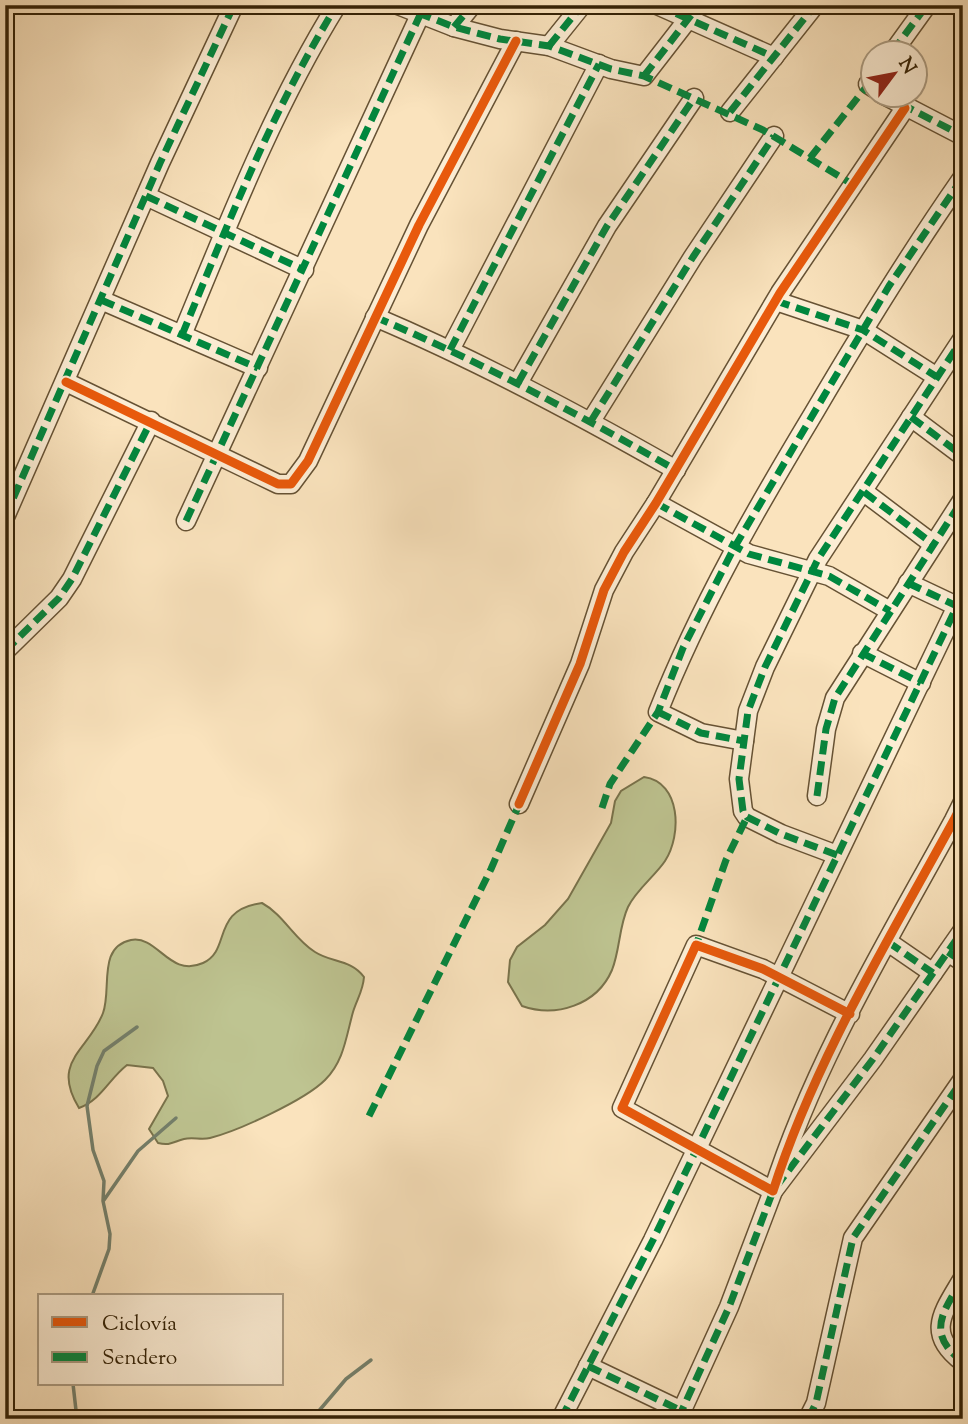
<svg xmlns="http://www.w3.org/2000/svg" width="968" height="1424" font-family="'Sorts Mill Goudy',serif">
<rect width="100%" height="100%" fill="#fae3bd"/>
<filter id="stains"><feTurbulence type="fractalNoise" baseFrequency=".00286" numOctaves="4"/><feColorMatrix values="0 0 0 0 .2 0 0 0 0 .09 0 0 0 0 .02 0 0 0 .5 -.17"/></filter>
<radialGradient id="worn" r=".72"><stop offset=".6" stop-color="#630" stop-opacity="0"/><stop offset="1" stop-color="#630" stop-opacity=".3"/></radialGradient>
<g fill="#bec491" stroke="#79734c" stroke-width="2">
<path d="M644,777C681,782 682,835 665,861C655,876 636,890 628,907C619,926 620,950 612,970C597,1005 556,1018 522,1006L508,982L510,960L517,947L545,925L568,899L611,823L615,801L621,791Z"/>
<path d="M262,903C284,915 294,939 315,952C332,963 350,959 364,977C363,991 357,999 353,1012C346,1037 344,1061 325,1080C305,1100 238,1131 210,1138C202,1140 192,1137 184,1139C173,1142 170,1146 158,1143L149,1129L168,1096L163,1081L153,1068L127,1065C108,1080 102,1099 79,1108C50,1061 89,1050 103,1013C112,989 97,947 131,940C158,935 169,978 203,963C232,950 210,910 262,903Z"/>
</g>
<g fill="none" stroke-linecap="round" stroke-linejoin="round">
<g stroke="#74806c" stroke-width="3.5">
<polyline points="104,1200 138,1151 176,1118"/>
<polyline points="92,1296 109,1249 110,1234 103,1201 104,1181 93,1150 87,1106 97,1066 104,1051 137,1027"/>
<polyline points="73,1384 77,1419"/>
<polyline points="312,1419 346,1379 371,1360"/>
</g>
<g stroke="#665234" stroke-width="21">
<g id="minor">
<polyline points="398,5 454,27 500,39 549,46 611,69 644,76 699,5"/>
<polyline points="657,5 774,57"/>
<polyline points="454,27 472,5"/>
<polyline points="549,46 582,5"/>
<polyline points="896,48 927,5"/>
<polyline points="868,84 874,88"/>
<polyline points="882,94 963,136"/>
<polyline points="730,112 815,5"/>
<polyline points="146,196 304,270"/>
<polyline points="101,300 258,368"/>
<polyline points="776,301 863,330 937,377"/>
<path d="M375,317C479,361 578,414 676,470"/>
<path d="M182,335C228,224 273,108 337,5"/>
<polyline points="450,350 599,64"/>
<polyline points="66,382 278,484 291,484 308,461 419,225 516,41"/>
<polyline points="518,383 607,226 694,98"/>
<polyline points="911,417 963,456"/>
<polyline points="591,421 693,257 774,136"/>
<polyline points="864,492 933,544"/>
<polyline points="656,503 749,554 829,576 890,611"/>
<polyline points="5,517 160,163 234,5"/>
<polyline points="186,521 420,15"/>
<polyline points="908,583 963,609"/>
<polyline points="5,651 59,598 72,579 151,421"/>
<polyline points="862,653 921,683"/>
<path d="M744,741L701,733L658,712C700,606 756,509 815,411C862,331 910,253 963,177"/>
<polyline points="817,796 826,729 835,698 963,499"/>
<polyline points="519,804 580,664 604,590 624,552 656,503 780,293 905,108"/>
<polyline points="837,855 781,834 747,817 743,811 739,779 748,711 765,667 818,559 963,338"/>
<polyline points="888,942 933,973"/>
<polyline points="948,952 963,962"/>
<path d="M850,1014L763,969L696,945L622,1108L773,1191C815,1060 888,941 954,820L963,802"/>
<path d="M963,1278C944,1311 924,1333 963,1362"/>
<polyline points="588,1366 682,1411"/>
<polyline points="561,1419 653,1240 957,606"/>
<polyline points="678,1419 729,1307 773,1191 873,1059 963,930"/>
<polyline points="808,1419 816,1403 853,1238 963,1079"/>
</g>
</g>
<use href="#minor" stroke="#fcedd4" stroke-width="18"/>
<g stroke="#00873e" stroke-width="7" stroke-dasharray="14 7" stroke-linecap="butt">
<polyline points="398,5 454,27 500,39 549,46 611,69 644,76 763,130 852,184"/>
<polyline points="657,5 774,57"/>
<polyline points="454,27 472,5"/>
<polyline points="549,46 582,5"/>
<polyline points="892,52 927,5"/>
<polyline points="644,76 699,5"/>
<polyline points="882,94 963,136"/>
<polyline points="730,112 815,5"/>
<polyline points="810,158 874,77"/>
<polyline points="146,196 304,270"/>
<polyline points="101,300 258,368"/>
<polyline points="776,301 863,330 937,377"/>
<path d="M375,317C479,361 578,414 676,470"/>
<path d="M182,335C228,224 273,108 337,5"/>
<polyline points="450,350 599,64"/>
<polyline points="518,383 607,226 694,98"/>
<polyline points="911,417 963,456"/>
<polyline points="591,421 693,257 774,136"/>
<polyline points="864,492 933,544"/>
<polyline points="656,503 749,554 829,576 890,611"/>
<polyline points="5,517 160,163 234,5"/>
<polyline points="186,521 420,15"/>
<polyline points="908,583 963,609"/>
<polyline points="5,651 59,598 72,579 151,421"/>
<polyline points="862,653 921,683"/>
<polyline points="658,712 701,733 744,741"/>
<polyline points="817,796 826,729 835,698 963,499"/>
<polyline points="602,808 610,784 658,712 683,648 734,548 889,286 963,177"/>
<polyline points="837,855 781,834 747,817 743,811 739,779 748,711 765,667 818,559 963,338"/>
<polyline points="888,942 933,973"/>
<polyline points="694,951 726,860 747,817"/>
<polyline points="948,952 963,962"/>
<polyline points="369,1116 491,869 521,800"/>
<path d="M963,1278C944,1311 924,1333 963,1362"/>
<polyline points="588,1366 682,1411"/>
<polyline points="561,1419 653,1240 957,606"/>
<polyline points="678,1419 729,1307 773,1191 873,1059 963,930"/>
<polyline points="808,1419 816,1403 853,1238 963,1079"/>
</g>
<g stroke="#fcedd4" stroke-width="13">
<g id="cycleway">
<polyline points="66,382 278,484 291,484 308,461 419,225 516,41"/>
<polyline points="519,804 580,664 604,590 624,552 656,503 780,293 905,108"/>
<path d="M850,1014L763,969L696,945L622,1108L773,1191C815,1060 888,941 954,820L963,802"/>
</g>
</g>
<use href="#cycleway" stroke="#e8590c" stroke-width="9"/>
</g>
<rect width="968" height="1424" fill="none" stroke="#fae3bd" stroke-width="28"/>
<rect x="7" y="7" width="954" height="1410" fill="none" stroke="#342206" stroke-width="3.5"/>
<rect x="14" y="14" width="940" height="1396" fill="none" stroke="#342206" stroke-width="2"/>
<rect x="38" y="1294" width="245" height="91" fill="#fcedd4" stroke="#ac9c82" stroke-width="2"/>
<rect x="52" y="1317" width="35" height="10" fill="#e8590c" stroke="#ac9c82" stroke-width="2"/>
<text x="102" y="1330" font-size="21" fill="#342206">Ciclovía</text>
<rect x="52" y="1352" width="35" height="10" fill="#00873e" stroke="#ac9c82" stroke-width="2"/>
<text x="102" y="1364" font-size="21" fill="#342206">Sendero</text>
<g transform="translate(894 74) rotate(58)"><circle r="33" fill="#fcedd4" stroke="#ac9c82" stroke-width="2"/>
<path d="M0-5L12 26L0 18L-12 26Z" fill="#8f2418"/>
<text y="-10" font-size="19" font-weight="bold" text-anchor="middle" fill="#342206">N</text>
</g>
<rect width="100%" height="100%" filter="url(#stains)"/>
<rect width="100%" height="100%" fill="url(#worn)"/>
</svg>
